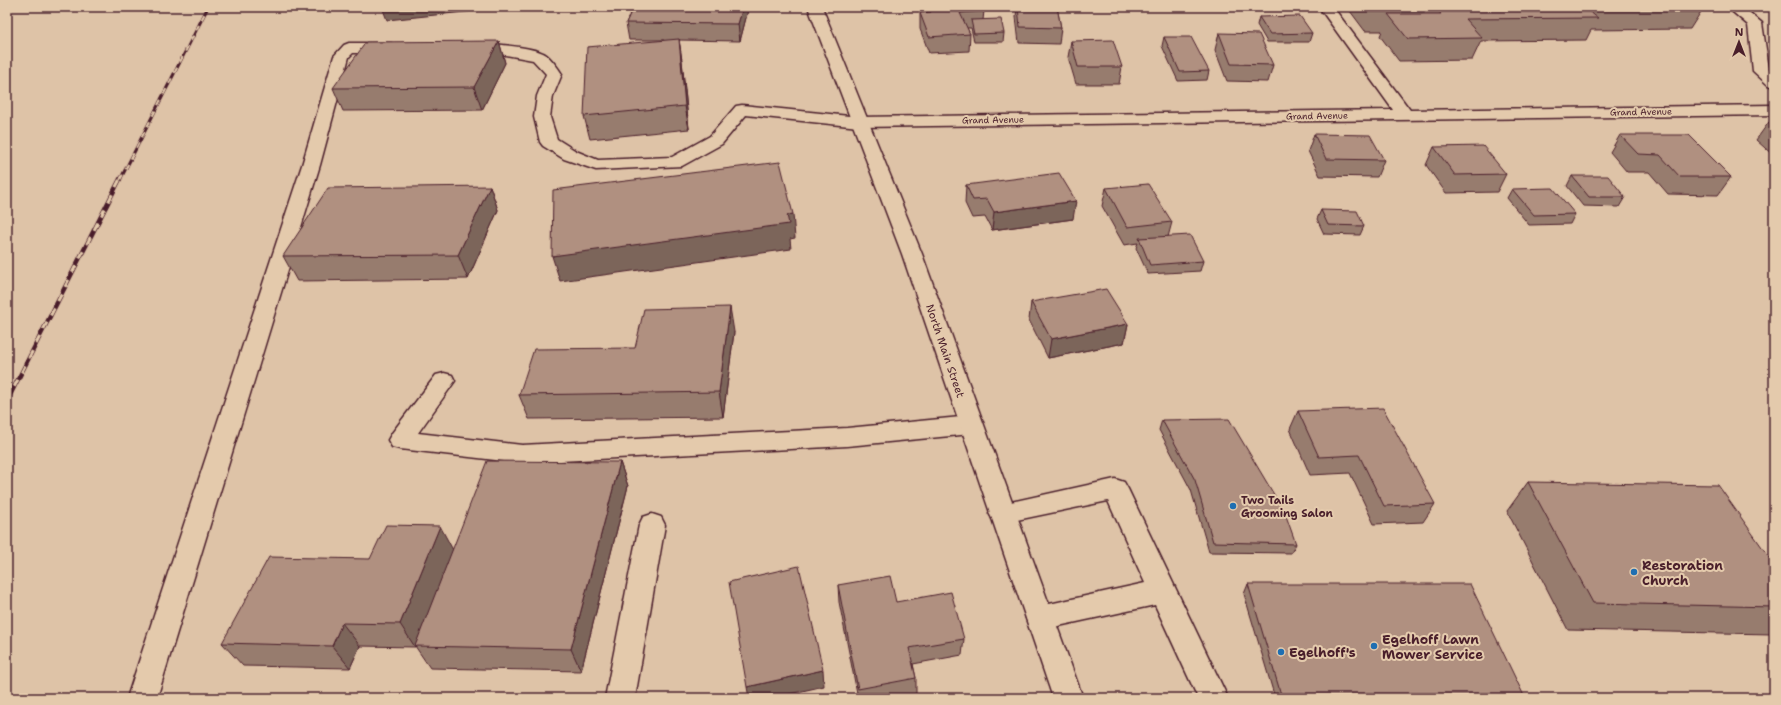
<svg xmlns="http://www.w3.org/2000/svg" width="1781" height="705" font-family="'Shantell Sans',sans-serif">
<rect width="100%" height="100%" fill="#dec3a7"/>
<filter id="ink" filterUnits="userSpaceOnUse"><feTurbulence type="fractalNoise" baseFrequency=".025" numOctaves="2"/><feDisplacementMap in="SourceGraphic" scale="8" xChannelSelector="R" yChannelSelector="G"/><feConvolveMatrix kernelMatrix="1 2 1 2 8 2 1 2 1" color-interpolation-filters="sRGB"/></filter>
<g filter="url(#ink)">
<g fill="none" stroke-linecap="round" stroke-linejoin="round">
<g stroke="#4a1f2b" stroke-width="3">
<g id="minor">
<path d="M1319,7H1333L1410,110L1774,105V115L859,127L746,115L722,144L682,166L596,170L564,159L543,146L540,142L534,117L537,96L546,74L533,60L489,52L466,50L463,47L466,44C477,41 533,47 543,53C550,56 558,68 562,74L553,96L550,117L557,139L576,151L598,160L672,157L710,136L736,106L742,105L859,117L1393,110Z"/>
<polygon points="1727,7 1743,7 1762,23 1769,69 1774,74 1774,87 1768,85 1753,71 1748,25"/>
<polygon points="349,43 391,43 396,45 399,48 396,51 391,53 353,53 349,57 320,165 157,698 127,698 302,165 334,56 344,45"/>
<polygon points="444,373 452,375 455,381 418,433 522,445 847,428 971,416 979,419 983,425 979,431 971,434 847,446 522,463 400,449 392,447 388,440 392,433 436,375"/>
<polygon points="1115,479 1124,482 1128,489 1228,698 1198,698 1155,605 1040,630 1030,627 1026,618 1030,609 1040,606 1145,583 1108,501 1002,523 993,520 989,513 993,506"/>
<polygon points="652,514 661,517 665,525 635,698 605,698 639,525 643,517"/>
</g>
</g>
<g stroke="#4a1f2b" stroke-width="3">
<polygon id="major" points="808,7 822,7 922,254 1083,698 1053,698 902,254"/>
</g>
<use href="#minor" fill="#e4caac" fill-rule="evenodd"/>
<use href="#major" fill="#e4caac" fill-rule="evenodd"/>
<g stroke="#4a1f2b" stroke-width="3">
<polyline id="rail-far1" points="120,180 208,7"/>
</g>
<g stroke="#4a1f2b" stroke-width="4.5">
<polyline id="rail" points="7,401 120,179"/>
</g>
<use href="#rail-far1" stroke="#e4caac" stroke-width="2" stroke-dasharray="6" stroke-linecap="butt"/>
<use href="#rail" stroke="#e4caac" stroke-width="3" stroke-dasharray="8" stroke-linecap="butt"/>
</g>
<g fill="#977c6e" stroke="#4a1f2b">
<polygon points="633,7 748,7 748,10 740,41 679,40 682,61 689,129 590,139 584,116 664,40 629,40 626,23"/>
<polygon points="926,7 982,7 984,11 983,20 1004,33 1003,42 974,42 971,28 967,28 970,34 969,51 929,53 920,29 920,13 926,13"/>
<polygon points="1017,7 1057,7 1061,28 1059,44 1019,43 1016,17"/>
<polygon points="1347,7 1704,7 1690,29 1591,30 1586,40 1481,41 1472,60 1399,61 1380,36 1382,31 1365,31"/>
<polygon points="1767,7 1774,7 1774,10 1771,10"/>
<polygon points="1259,17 1312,33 1309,42 1267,42 1257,25"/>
<polygon points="1219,33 1273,65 1268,82 1227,81 1215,50"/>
<polygon points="1164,37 1209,71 1207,80 1178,81 1162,46"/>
<polygon points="499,41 505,63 482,110 343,111 333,88"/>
<polygon points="1071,41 1122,67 1119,84 1076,84 1068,57"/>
<polygon points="1769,122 1774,122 1774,156 1756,140"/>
<polygon points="1314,134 1384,160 1377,177 1320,176 1308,151"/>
<polygon points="1620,135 1731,177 1718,195 1668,194 1649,172 1627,172 1610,152"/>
<polygon points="1434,147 1506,174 1497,192 1446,193 1426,165"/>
<polygon points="1572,176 1625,197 1619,207 1583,206 1567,186"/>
<polygon points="966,185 1073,219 992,230 985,217 972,218 965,203"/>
<polygon points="490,186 498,210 468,279 297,281 283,256"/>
<polygon points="1106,188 1172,222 1168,237 1203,261 1200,271 1148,274 1136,248 1138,243 1124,245 1102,206"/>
<polygon points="1512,189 1575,214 1570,224 1529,225 1507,198"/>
<polygon points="1321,210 1364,226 1360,235 1324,234 1317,219"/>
<polygon points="1031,302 1128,324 1124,343 1048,358 1029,320"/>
<polygon points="734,332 723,417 529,419 519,395"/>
<polygon points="1298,411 1435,504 1423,522 1374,524 1350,473 1310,475 1290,429"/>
<polygon points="1162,420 1296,544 1291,553 1209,552 1191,490 1159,430"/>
<polygon points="620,462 628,486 581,671 430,668 415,646 415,647 360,646 350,668 243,666 222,643 370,559 453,549"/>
<polygon points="1528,482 1774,564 1774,633 1772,634 1568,630 1507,511"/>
<polygon points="1248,584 1525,698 1275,698 1244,594"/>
<polygon points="838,585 896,602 964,639 962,655 913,664 916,678 916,694 895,698 858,698 839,602"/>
</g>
<g fill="#7b655a" stroke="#4a1f2b">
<polygon points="382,7 513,7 387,20"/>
<polygon points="743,7 748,7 748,10 740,41 738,24"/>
<polygon points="679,39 682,61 689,129 685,106"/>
<polygon points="499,41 505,63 482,110 474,87"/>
<polygon points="490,186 498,210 468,279 458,255"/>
<polygon points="1076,201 1073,219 992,230 994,212"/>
<polygon points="793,214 795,238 790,239 791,249 560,281 552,256"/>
<polygon points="730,307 734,332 723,417 719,392"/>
<polygon points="1128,324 1124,343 1048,358 1051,339"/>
<polygon points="620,462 628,486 581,671 571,649"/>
<polygon points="440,526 453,550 415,647 400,624"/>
<polygon points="342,623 360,646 350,668 332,646"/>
<polygon points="823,670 824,686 772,698 749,698 747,687"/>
</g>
<g fill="#b09080" stroke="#4a1f2b">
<polygon points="633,7 743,7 738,24 626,23"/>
<polygon points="929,7 982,7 984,11 960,13 970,34 929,37 920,13 931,12"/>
<polygon points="1018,7 1057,7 1061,28 1020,27"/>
<polygon points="1371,7 1422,7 1423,9 1372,9"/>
<polygon points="1435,7 1704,7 1586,9 1598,18 1465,19 1482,38 1408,39 1388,14 1441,14"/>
<polygon points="1300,16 1312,33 1270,34 1259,17"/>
<polygon points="1001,19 1004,33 974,34 971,20"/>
<polygon points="1219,33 1259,34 1273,65 1231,64"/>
<polygon points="1164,37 1191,37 1209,71 1180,72"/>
<polygon points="679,39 685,106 584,116 587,47"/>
<polygon points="1113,40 1122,67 1078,67 1071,41"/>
<polygon points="499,41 474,87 333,88 366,42"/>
<polygon points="1769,122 1774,122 1774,127"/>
<polygon points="1314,134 1370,135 1384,160 1326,159"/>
<polygon points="1620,135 1689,135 1731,177 1680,177 1660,155 1638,154"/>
<polygon points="1483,146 1506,174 1455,175 1434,147"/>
<polygon points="780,162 793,214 787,215 789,224 552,256 553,190"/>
<polygon points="1059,173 1076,201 994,212 987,199 973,200 966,185"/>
<polygon points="1572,176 1608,176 1625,197 1589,197"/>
<polygon points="1148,184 1172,222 1127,227 1106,188"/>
<polygon points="490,186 458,255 283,256 328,188"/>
<polygon points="1553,188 1575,214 1534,215 1512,189"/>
<polygon points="1321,210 1357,211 1364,226 1328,225"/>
<polygon points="1190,235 1203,261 1150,265 1139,238"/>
<polygon points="1106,289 1128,324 1051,339 1031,302"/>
<polygon points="730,307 719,392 519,395 534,349 635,348 644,309"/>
<polygon points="1383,408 1435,504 1384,506 1359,455 1319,457 1298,411"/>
<polygon points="1229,419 1285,513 1296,544 1213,542 1195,480 1162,420"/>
<polygon points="487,461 620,462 571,649 415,646"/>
<polygon points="1528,482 1718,485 1774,564 1774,607 1593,603"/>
<polygon points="386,525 440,526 400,624 342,623 332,646 222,643 269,557 370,559"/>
<polygon points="799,566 823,670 747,687 729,582"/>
<polygon points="890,576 896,602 951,592 964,639 909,648 916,678 858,689 838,585"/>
<polygon points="1248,584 1470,584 1525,698 1282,698"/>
</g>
</g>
<g fill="#1f6fb2" stroke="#e4caac" stroke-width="1.5">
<circle cx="1233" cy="506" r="4"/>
<circle cx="1634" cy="572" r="4"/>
<circle cx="1374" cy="646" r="4"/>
<circle cx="1281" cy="652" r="4"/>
</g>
<g text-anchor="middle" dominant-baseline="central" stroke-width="4" stroke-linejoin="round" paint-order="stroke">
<g font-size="9" fill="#4a1f2b" stroke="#e4caac">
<text transform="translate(1641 112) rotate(-1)">Grand Avenue</text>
<text transform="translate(1317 116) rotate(-1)">Grand Avenue</text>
<text transform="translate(993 120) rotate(-1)">Grand Avenue</text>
</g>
<g font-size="11" fill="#4a1f2b" stroke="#e4caac">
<text transform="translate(945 351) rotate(71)">North Main Street</text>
</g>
<g font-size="11" font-weight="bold" fill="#4a1f2b" stroke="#e4caac" text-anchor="start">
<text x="1241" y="500">Two Tails<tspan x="1241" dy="13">Grooming Salon</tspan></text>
</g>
<g font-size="13" font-weight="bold" fill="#4a1f2b" stroke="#e4caac" text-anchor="start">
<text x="1642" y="565">Restoration<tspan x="1642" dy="15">Church</tspan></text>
<text x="1382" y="639">Egelhoff Lawn<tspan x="1382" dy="15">Mower Service</tspan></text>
<text x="1289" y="652">Egelhoff's</text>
</g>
</g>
<rect width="1781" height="705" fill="none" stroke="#e4caac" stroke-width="24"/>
<rect x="12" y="12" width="1757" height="681" fill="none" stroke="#4a1f2b" stroke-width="1.5" filter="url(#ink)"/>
<g transform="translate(1739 42)" stroke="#e4caac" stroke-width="3" paint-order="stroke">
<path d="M0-3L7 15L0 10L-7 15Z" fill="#4a1f2b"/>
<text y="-6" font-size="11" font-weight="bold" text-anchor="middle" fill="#4a1f2b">N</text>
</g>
</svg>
